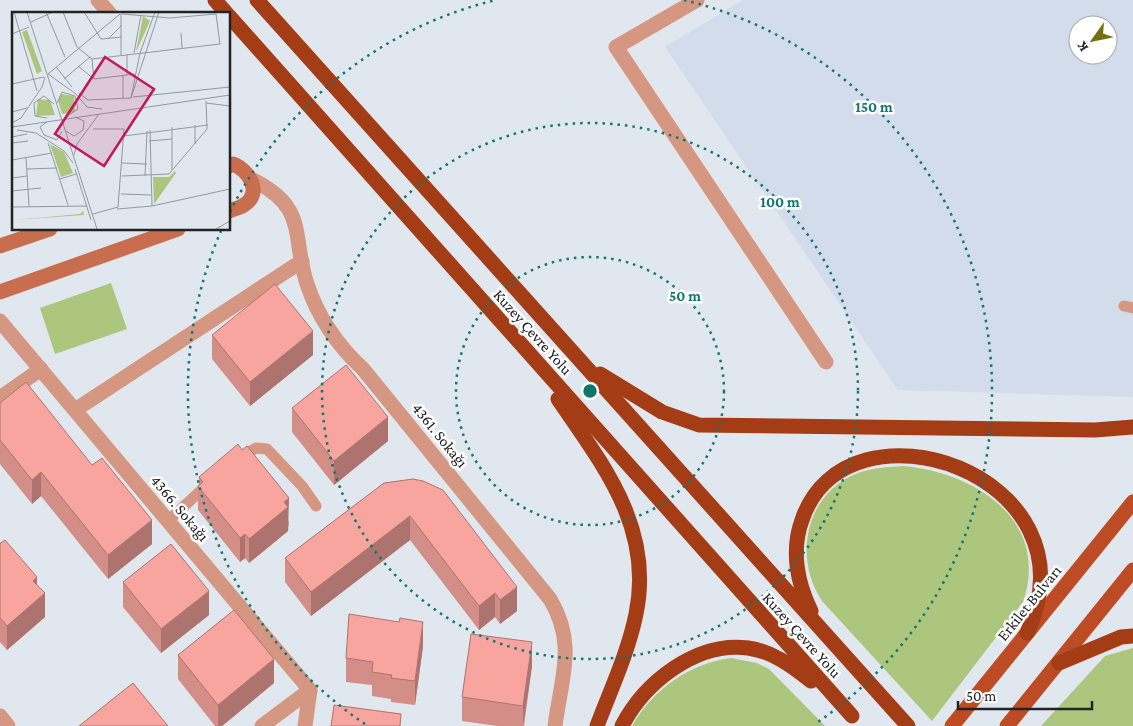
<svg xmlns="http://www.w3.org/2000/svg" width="1133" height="726" font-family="'Crimson Pro',serif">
<rect width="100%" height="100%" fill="#e1e7ef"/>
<path fill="#d2dceb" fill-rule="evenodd" d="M743,0H1133V397L898,390L665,47ZM1078,25H1108V55H1078Z"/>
<g fill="#acc77d">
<polygon points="111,283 127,329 55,354 40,308"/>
<path d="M903,466C974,472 1051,520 1023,602L932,721L822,601C793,558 805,493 858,473C872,468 888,467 903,466Z"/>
<polygon points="1133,648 1133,726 1041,726 1105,656"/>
<path d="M731,658L757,663L769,669L825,726H632C652,690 690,663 731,658Z"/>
</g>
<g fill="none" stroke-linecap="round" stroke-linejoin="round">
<g stroke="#d69782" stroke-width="11">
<polyline points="1124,306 1133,308"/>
<polyline points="238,458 256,448 267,449 302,486 316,506"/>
<polyline points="168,521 209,483"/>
</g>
<g stroke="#d69782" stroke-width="15">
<polyline points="98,0 110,14"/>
<polyline points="697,0 616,47 826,362"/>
<path d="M251,179C309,207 291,235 307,284C318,317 337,345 363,369L550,599C577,644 561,678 555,726"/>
<polyline points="0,321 310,690 305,726"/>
<polyline points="0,398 41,369"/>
<polyline points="75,410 302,261"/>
<polyline points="0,716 8,726"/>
<polyline points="262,726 310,690"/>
</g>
<g stroke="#c96d4f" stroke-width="15">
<path d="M229,166L233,164C249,170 263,193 244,205C240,208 233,209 229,211"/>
<polyline points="0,246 50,229"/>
<polyline points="0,292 178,229"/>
</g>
<g stroke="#bd4c24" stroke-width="15">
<polyline points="952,726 1133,502"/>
<polyline points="1007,726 1133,570"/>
</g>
<g stroke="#a43c15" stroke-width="15">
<polyline points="215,0 227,14"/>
<polyline points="257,0 908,726"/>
<polyline points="229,16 852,716"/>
<polyline points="600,374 662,412 699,425 1095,430 1133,427"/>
<path d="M558,399C603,465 654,528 636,614C628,653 611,689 597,726"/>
<path d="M811,611C797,583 791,550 802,520C846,389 1101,474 1027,633"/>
<polyline points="1059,663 1121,637 1133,636"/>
<path d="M622,726C644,683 696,641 748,648C772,651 792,666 811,681"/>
</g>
</g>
<g fill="#d48e88">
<polygon points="212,335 313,355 250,406 212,359"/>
<polygon points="0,403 152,544 108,579 41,496 32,504 0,464"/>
<polygon points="292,408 388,441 334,485 292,432"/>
<polygon points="242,450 289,522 288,531 249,563 245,558 240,562 198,510 198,486 199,484 199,477"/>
<polygon points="384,483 517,611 500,624 495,617 479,630 410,540 311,616 285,582 285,558"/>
<polygon points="0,543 37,585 45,617 7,650 0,642"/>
<polygon points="123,582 209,615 161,653 123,607"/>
<polygon points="423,646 415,705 391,702 391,699 372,696 372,685 346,682 346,658"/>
<polygon points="178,655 274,683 222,726 215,726 178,679"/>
<polygon points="532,666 524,726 497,726 462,721 462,697"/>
</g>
<g fill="#ad746f">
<polygon points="313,331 313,355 250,406 250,382"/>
<polygon points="388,417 388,441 334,485 334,461"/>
<polygon points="41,472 41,496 32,504 32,480"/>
<polygon points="289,498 288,531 249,563 249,539 284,502"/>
<polygon points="410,516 410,540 311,616 311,592"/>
<polygon points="152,520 152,544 108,579 108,555"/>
<polygon points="245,534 245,558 240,562 240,538"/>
<polygon points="37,577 37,600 45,593 45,617 7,650 7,626 33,581"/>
<polygon points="517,587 517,611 500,624 500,600"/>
<polygon points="209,591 209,615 161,653 161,629"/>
<polygon points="495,593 495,617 479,630 479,606"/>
<polygon points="423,622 423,646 415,705 415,681"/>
<polygon points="532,642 532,666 523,726 523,706"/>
<polygon points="274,659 274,683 222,726 218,726 218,705"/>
</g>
<g fill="#f7a59e" stroke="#ad746f">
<polygon points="275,284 313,331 250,382 212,335"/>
<polygon points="346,365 388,417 334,461 292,408"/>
<polygon points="26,382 92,465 102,458 152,520 108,555 41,472 32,480 0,440 0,403"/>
<polygon points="238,444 242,450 247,446 289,498 284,502 288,507 249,539 245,534 240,538 198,486 203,482 199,477"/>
<polygon points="413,479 423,481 443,490 517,587 500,600 495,593 479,606 410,516 311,592 285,558 384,483"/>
<polygon points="5,540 37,577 33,581 45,593 7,626 0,618 0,543 1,543"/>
<polygon points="171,544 209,591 161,629 123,582"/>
<polygon points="234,610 274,659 218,705 178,655"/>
<polygon points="349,614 399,622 400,618 423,622 415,681 391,678 392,675 372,672 373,662 346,658"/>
<polygon points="471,634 532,642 523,706 462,697"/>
<polygon points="133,683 168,726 79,726"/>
<polygon points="334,705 401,714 400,726 331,726"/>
</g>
<g fill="none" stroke="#0f766e" stroke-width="2.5" stroke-dasharray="2.5 5">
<circle cx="590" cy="391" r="134"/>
<circle cx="590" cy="391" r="268"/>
<path d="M365 724A402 402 0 0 1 221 231M230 212A402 402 0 0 1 496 0M684 0A402 402 0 0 1 815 724"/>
</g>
<g text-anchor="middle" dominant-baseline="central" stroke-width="5" stroke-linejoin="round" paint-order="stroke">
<g font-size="16" fill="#212326" stroke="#fff">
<text transform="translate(533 332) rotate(48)">Kuzey Çevre Yolu</text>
<text transform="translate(440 435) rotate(51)">4361. Sokağı</text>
<text transform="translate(180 508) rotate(50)">4366. Sokağı</text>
<text transform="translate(1029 603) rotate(-51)">Erkilet Bulvarı</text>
<text transform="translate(802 635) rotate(48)">Kuzey Çevre Yolu</text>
</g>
</g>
<g transform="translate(12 12)">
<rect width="218" height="218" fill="#e1e7ef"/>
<path d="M131,4L138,9L124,40L125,34ZM15,18L30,59L25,62L10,20ZM49,82L62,84L63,100L50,102L46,88ZM26,87L38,88L43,103L24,104ZM38,132L52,140L61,161L49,165ZM163,159L164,161L142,192L141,165H157ZM71,199L72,203L1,208L68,202Z" fill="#acc77d"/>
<path fill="none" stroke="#94999f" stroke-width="1" d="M2,0L25,79M15,0L85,217M34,0L53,45M51,0L65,35L80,47L82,67M72,0L89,27L110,25M19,10L41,0M169,21L170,36M0,22L17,15M96,27L110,13M122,41L129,3M115,42V63M109,43V2M80,47L208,32L204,2L158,6L110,2M66,54L82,67L123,62M44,55L60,75M36,62L108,2M36,62L64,82L75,95L90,97M111,64V86M52,67L78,45M0,72L32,65M67,81L76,88L119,86M121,85L218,75M119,86L147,0M119,86L128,41L143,0M45,91L50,80L63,84L66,97L57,103M194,91L218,94M0,100L15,96M35,106L23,104L22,91L32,84L42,92M35,110L28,115L32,123L45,128L50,119M0,111L9,106L30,75L33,65M183,113V132M0,115L218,83M160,115V158M5,118L24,121L52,139L61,151M54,119L62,124L71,118L72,109L63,105M112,124L196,113M0,125L15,122M137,129L160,127M0,131L16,129M36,131L56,193M62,143L65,132L87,102M14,145L17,194M0,148L40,141M110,151L135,152M15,157L45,156M63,157L79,208M110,164L157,162L195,117L194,89M133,164L135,119M0,166L15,164M48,167L64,162M0,179L29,176M109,182L139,183M140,194L218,177M0,195L75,194M105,197L140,194L138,118M81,202L106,195L112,117H81M204,217L218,209"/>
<path fill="#c2185b" fill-opacity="0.15" stroke="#c2185b" stroke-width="2.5" d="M93,45L142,77L92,154L43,122Z"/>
<rect width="218" height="218" fill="none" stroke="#212326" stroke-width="2.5"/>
</g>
<circle cx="590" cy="391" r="8" fill="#0f766e" stroke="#fff" stroke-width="2.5"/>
<g font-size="15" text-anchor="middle" font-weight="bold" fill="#0f766e" stroke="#fff" stroke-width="5" stroke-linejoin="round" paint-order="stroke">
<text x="874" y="112">150 m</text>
<text x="780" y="207">100 m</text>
<text x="685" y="301">50 m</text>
</g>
<g transform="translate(1093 40) rotate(237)"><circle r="24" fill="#ffffff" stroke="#a6a7a8"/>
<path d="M0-4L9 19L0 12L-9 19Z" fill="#727215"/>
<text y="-8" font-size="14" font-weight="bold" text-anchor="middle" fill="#212326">K</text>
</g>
<path d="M958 701v8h134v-8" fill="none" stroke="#212326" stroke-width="2.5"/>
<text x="966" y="701" font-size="15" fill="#212326" stroke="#ffffff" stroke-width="4" paint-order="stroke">50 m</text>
</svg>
